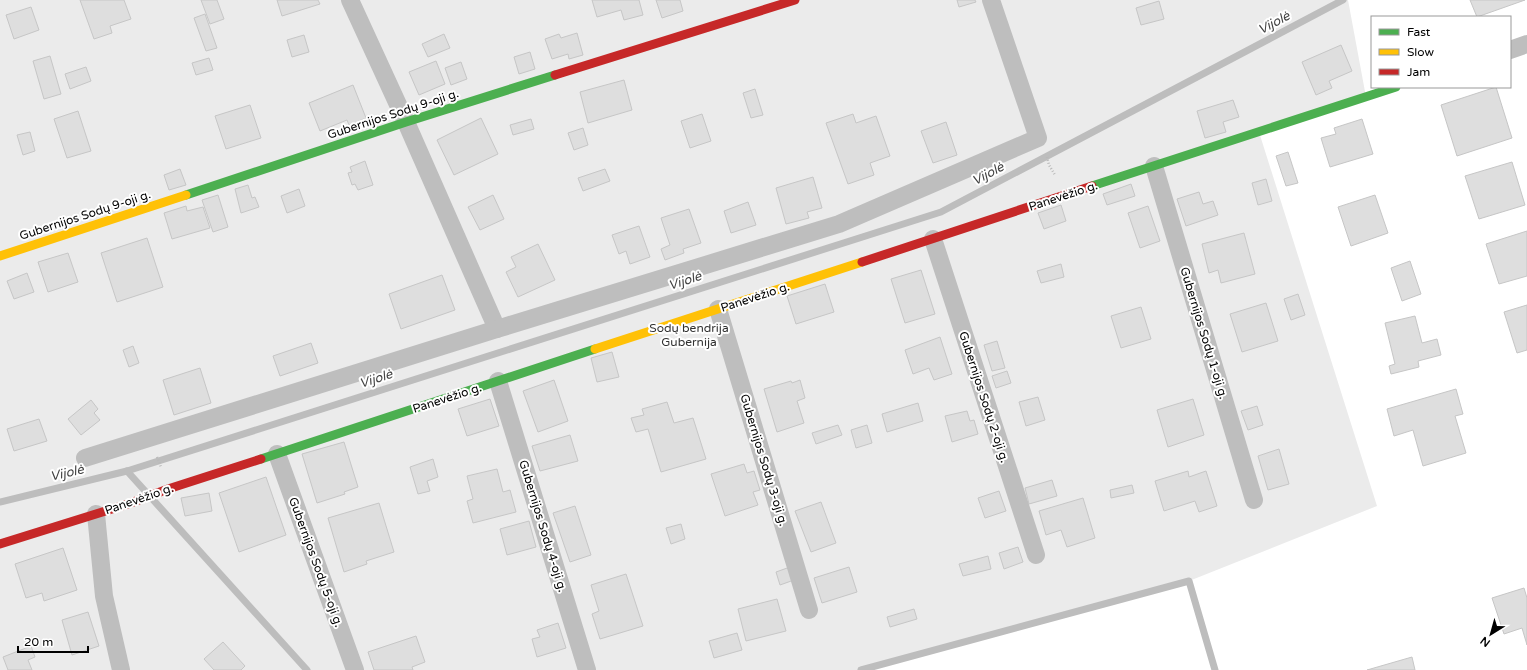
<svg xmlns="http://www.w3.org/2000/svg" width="1527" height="670" font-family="'Varela Round',sans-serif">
<rect width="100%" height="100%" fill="#fff"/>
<polygon fill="#ebebeb" points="0,0 1348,0 1366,97 1259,132 1377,506 1189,581 861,670 0,670"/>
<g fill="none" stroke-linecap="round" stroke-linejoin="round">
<g stroke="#bdbdbd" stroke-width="7">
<polyline points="127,471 307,670"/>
<polyline points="0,502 127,471 941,212 1343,0"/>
<polyline points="861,670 1189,581 1215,670"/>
</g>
</g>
<g fill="#dedede" stroke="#c6c6c6">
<polygon points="80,0 124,0 131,19 110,26 112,33 94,39"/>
<polygon points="201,0 217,0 224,19 210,24"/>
<polygon points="277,0 318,0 320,4 282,16"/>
<polygon points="592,0 639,0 643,15 624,20 621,10 597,17"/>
<polygon points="656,0 680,0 683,11 662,18"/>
<polygon points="957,0 975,0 976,2 959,7"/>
<polygon points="1470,0 1525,0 1477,17"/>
<polygon points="1159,1 1164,19 1141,25 1136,8"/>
<polygon points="31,7 39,30 14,39 6,15"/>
<polygon points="205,14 217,48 206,51 194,18"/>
<polygon points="577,33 583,55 569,59 568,54 552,59 545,39 559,34 561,38"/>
<polygon points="444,34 450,48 428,57 422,44"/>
<polygon points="304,35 309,52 292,57 287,40"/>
<polygon points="1341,45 1352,71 1329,81 1332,88 1316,95 1302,62"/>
<polygon points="530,52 535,69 519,74 514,57"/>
<polygon points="50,56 61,94 44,99 33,61"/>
<polygon points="209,58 213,70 196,75 192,63"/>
<polygon points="436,61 445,84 419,95 409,72"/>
<polygon points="461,62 467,79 451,85 445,68"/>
<polygon points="86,67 91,81 70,89 65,74"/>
<polygon points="624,80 632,110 588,123 580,92"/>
<polygon points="353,85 366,118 349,125 347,120 320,131 309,103"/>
<polygon points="1496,87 1512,138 1457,156 1441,105"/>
<polygon points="755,89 763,115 751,118 743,93"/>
<polygon points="1233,100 1239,117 1223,122 1226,132 1205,138 1197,111"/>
<polygon points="250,105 261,138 226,149 215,116"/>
<polygon points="78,111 91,151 67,158 54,119"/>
<polygon points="702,114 711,141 690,148 681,121"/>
<polygon points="853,114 856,123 876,116 890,156 870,163 874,175 848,184 826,123"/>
<polygon points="481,118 498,154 454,175 437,140"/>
<polygon points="531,119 534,129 513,135 510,125"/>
<polygon points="1362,119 1373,154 1330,167 1321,138 1336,134 1334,128"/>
<polygon points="946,122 957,155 933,163 921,131"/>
<polygon points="583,128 588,145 574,150 568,133"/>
<polygon points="30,132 35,151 23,155 17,135"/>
<polygon points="1288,152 1298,183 1286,186 1276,156"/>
<polygon points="365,161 373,185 358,190 355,184 352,185 348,173 352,172 350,167"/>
<polygon points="1512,162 1525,205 1479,219 1465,176"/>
<polygon points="180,169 186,185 169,190 164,175"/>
<polygon points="605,169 610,181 583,191 578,178"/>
<polygon points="813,177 822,208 807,212 809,218 786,224 776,188"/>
<polygon points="1266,179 1272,201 1258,205 1252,183"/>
<polygon points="1131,184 1135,196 1107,205 1103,194"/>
<polygon points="248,185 252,198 255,197 259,207 241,213 235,189"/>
<polygon points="299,189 305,206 287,213 281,196"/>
<polygon points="1199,192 1203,204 1213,201 1218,215 1186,226 1177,199"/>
<polygon points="218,195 228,227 213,232 202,200"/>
<polygon points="493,195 504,219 480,230 468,207"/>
<polygon points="1375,195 1388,233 1351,246 1338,207"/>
<polygon points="748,202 756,225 731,233 724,211"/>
<polygon points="1061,205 1066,221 1044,229 1038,213"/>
<polygon points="186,206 187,211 203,207 210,228 172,239 164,213"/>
<polygon points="1148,206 1160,241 1140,248 1128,213"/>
<polygon points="689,209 701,243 683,249 684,253 665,260 661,249 670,245 661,218"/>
<polygon points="639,226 650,257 630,264 626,251 619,254 612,235"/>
<polygon points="1527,231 1527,276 1499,284 1486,244"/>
<polygon points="1244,233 1255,274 1221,283 1218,270 1209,273 1202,244"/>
<polygon points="147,238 163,287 117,302 101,253"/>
<polygon points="538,244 555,280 518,297 506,272 516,267 511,257"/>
<polygon points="68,253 78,282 48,292 38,262"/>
<polygon points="1410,261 1421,294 1402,301 1391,268"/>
<polygon points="1061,264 1064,277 1041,283 1037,271"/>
<polygon points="921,270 935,314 905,323 891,279"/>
<polygon points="27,273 34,292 14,299 7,281"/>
<polygon points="442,275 455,310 401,329 389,294"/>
<polygon points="825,284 834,312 796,324 787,296"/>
<polygon points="1298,294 1305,315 1291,320 1284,299"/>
<polygon points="1266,303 1278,341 1242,352 1230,314"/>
<polygon points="1527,305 1527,350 1517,353 1504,312"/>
<polygon points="1141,307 1151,339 1121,348 1111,316"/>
<polygon points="1415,316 1422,343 1437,339 1441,355 1418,361 1419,367 1391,374 1389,366 1395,364 1385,323"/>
<polygon points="940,337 952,374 934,380 929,368 913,374 905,350"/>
<polygon points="997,341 1005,368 992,371 984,345"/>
<polygon points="311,343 318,363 280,376 273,356"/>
<polygon points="133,346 139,363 129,367 123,350"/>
<polygon points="612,352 619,377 597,382 591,358"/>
<polygon points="200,368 211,403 174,415 163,380"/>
<polygon points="1007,371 1011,383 996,388 992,376"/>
<polygon points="554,380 568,421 538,432 523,391"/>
<polygon points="800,380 805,398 797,401 804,423 777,432 764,389 791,381 792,383"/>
<polygon points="1456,389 1463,414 1455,416 1466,453 1423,466 1413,430 1394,436 1387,409"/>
<polygon points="1038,397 1045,420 1026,426 1019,402"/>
<polygon points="490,399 499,426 467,436 458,409"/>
<polygon points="1193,399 1204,435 1168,447 1157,410"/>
<polygon points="91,400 98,409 94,413 100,420 81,435 68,419"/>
<polygon points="667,402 674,423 693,418 706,459 661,472 648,429 636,432 631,418 644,415 642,409"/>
<polygon points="918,403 923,421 887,432 882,414"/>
<polygon points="1257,406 1263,425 1248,430 1241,411"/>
<polygon points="967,411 970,421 974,420 978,434 952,442 945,416"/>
<polygon points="39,419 47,441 14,451 7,429"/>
<polygon points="838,425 842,435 816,444 812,433"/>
<polygon points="867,425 872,443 856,448 851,430"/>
<polygon points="570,435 578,461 540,471 532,446"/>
<polygon points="344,442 358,487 344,492 345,494 317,503 302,454"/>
<polygon points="1279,449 1289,484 1268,490 1258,456"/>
<polygon points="433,459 438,477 427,481 430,491 418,494 410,467"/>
<polygon points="744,464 747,473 754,471 760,490 753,492 758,505 725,516 711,474"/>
<polygon points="497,469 503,492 510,490 516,512 473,523 467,501 473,499 467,476"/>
<polygon points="1188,471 1189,477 1206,471 1217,506 1199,512 1195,501 1164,511 1155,481"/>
<polygon points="266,477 286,535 239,552 219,493"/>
<polygon points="1052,480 1057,496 1029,504 1025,488"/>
<polygon points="1132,485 1134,493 1111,498 1110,490"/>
<polygon points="999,491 1006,511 985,518 978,498"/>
<polygon points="209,493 212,511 185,516 181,498"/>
<polygon points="1083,498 1095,538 1067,547 1061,530 1046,535 1039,511"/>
<polygon points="821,502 836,543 811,552 795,511"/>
<polygon points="379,503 394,552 366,561 367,564 344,572 328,518"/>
<polygon points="575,506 591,555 570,562 553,513"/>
<polygon points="529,521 536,547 507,555 500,529"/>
<polygon points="681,524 685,539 671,544 666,528"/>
<polygon points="1018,547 1023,562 1004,569 999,553"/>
<polygon points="63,548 77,590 44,601 42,593 26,598 15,564"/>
<polygon points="988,556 991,569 963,576 959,564"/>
<polygon points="790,567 794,580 780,585 776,572"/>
<polygon points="849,567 857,592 822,603 814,578"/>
<polygon points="626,574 643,626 600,639 592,614 599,611 591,585"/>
<polygon points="1524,588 1527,598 1527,645 1522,628 1504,634 1492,598"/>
<polygon points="777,599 786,631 746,641 738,609"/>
<polygon points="914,609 917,619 890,627 887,617"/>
<polygon points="88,612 99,646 72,655 62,620"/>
<polygon points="558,623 566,648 537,657 532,639 540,637 537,630"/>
<polygon points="737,633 742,650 714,658 709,641"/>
<polygon points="416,636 425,662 412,667 413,670 374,670 368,652"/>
<polygon points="223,642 245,666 241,670 214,670 204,659"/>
<polygon points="31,646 35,657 28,660 32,670 8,670 3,657"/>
<polygon points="1412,657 1415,670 1367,670"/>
</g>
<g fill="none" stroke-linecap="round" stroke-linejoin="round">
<g stroke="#b9b9b9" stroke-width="2.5" stroke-dasharray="1 2" stroke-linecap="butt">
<polyline points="1047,157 1049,165 1055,175"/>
<polyline points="157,457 161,467"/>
</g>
<g stroke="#bebebe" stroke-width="18">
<polyline points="350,0 406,122 497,329"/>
<polyline points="1510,50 1527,44"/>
<polyline points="1154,166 1254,500"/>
<polyline points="933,239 1036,555"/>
<polyline points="718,309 809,610"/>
<polyline points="498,381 587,670"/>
<polyline points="277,454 355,670"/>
<polyline points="85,458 497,329 839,224 1038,138 991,0"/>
<polyline points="96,514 104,596 121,670"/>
</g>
<g stroke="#4caf50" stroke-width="9">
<polyline points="1092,186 1396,87"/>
<polyline points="186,195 406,122 555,75"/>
<polyline points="261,459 595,349"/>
</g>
<g stroke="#ffc107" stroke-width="9">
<polyline points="0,256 186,195"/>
<polyline points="595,349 862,262"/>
</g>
<g stroke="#c62828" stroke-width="9">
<polyline points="555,75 795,0"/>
<polyline points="862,262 1092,186"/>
<polyline points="0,544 128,504 168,489 261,459"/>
</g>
</g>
<g text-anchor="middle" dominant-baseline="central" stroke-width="4" stroke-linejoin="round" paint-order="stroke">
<g font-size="12" fill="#000" stroke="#fff">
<text transform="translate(393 114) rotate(-18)">Gubernijos Sodų 9-oji g.</text>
<text transform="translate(1063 196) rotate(-18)">Panevėžio g.</text>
<text transform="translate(85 215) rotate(-18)">Gubernijos Sodų 9-oji g.</text>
<text transform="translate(755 297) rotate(-18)">Panevėžio g.</text>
<text transform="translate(1204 333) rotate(73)">Gubernijos Sodų 1-oji g.</text>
<text transform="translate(984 397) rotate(72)">Gubernijos Sodų 2-oji g.</text>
<text transform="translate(447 398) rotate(-18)">Panevėžio g.</text>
<text transform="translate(764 460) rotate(73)">Gubernijos Sodų 3-oji g.</text>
<text transform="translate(139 499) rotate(-19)">Panevėžio g.</text>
<text transform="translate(543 526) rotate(73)">Gubernijos Sodų 4-oji g.</text>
<text transform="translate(316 562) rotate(70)">Gubernijos Sodų 5-oji g.</text>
</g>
<g font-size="12" fill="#313131" stroke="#fff">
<text x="689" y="328">Sodų bendrija<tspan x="689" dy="14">Gubernija</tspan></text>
</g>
<g font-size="13" font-style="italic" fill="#424242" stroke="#fff">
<text transform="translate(1274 23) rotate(-28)">Vijolė</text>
<text transform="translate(988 174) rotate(-28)">Vijolė</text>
<text transform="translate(685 281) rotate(-18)">Vijolė</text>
<text transform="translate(376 379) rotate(-18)">Vijolė</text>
<text transform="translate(67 473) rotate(-13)">Vijolė</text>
</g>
</g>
<rect x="1371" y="16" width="140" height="72" fill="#ffffff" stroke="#999999"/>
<rect x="1379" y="29" width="20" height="6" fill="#4caf50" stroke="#999999"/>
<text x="1407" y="36" font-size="12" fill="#000000">Fast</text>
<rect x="1379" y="49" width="20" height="6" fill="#ffc107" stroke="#999999"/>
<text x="1407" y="56" font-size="12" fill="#000000">Slow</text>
<rect x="1379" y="69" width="20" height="6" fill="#c62828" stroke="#999999"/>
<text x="1407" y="76" font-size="12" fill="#000000">Jam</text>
<g transform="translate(1491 634) rotate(217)" stroke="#ffffff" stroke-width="3" paint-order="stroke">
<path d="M0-3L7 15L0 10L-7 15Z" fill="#000000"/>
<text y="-6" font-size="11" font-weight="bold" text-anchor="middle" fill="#000000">N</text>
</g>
<path d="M18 646v6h70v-6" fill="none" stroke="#000000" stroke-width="2"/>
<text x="24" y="646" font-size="12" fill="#000000" stroke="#ffffff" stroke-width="3" paint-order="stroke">20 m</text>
</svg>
